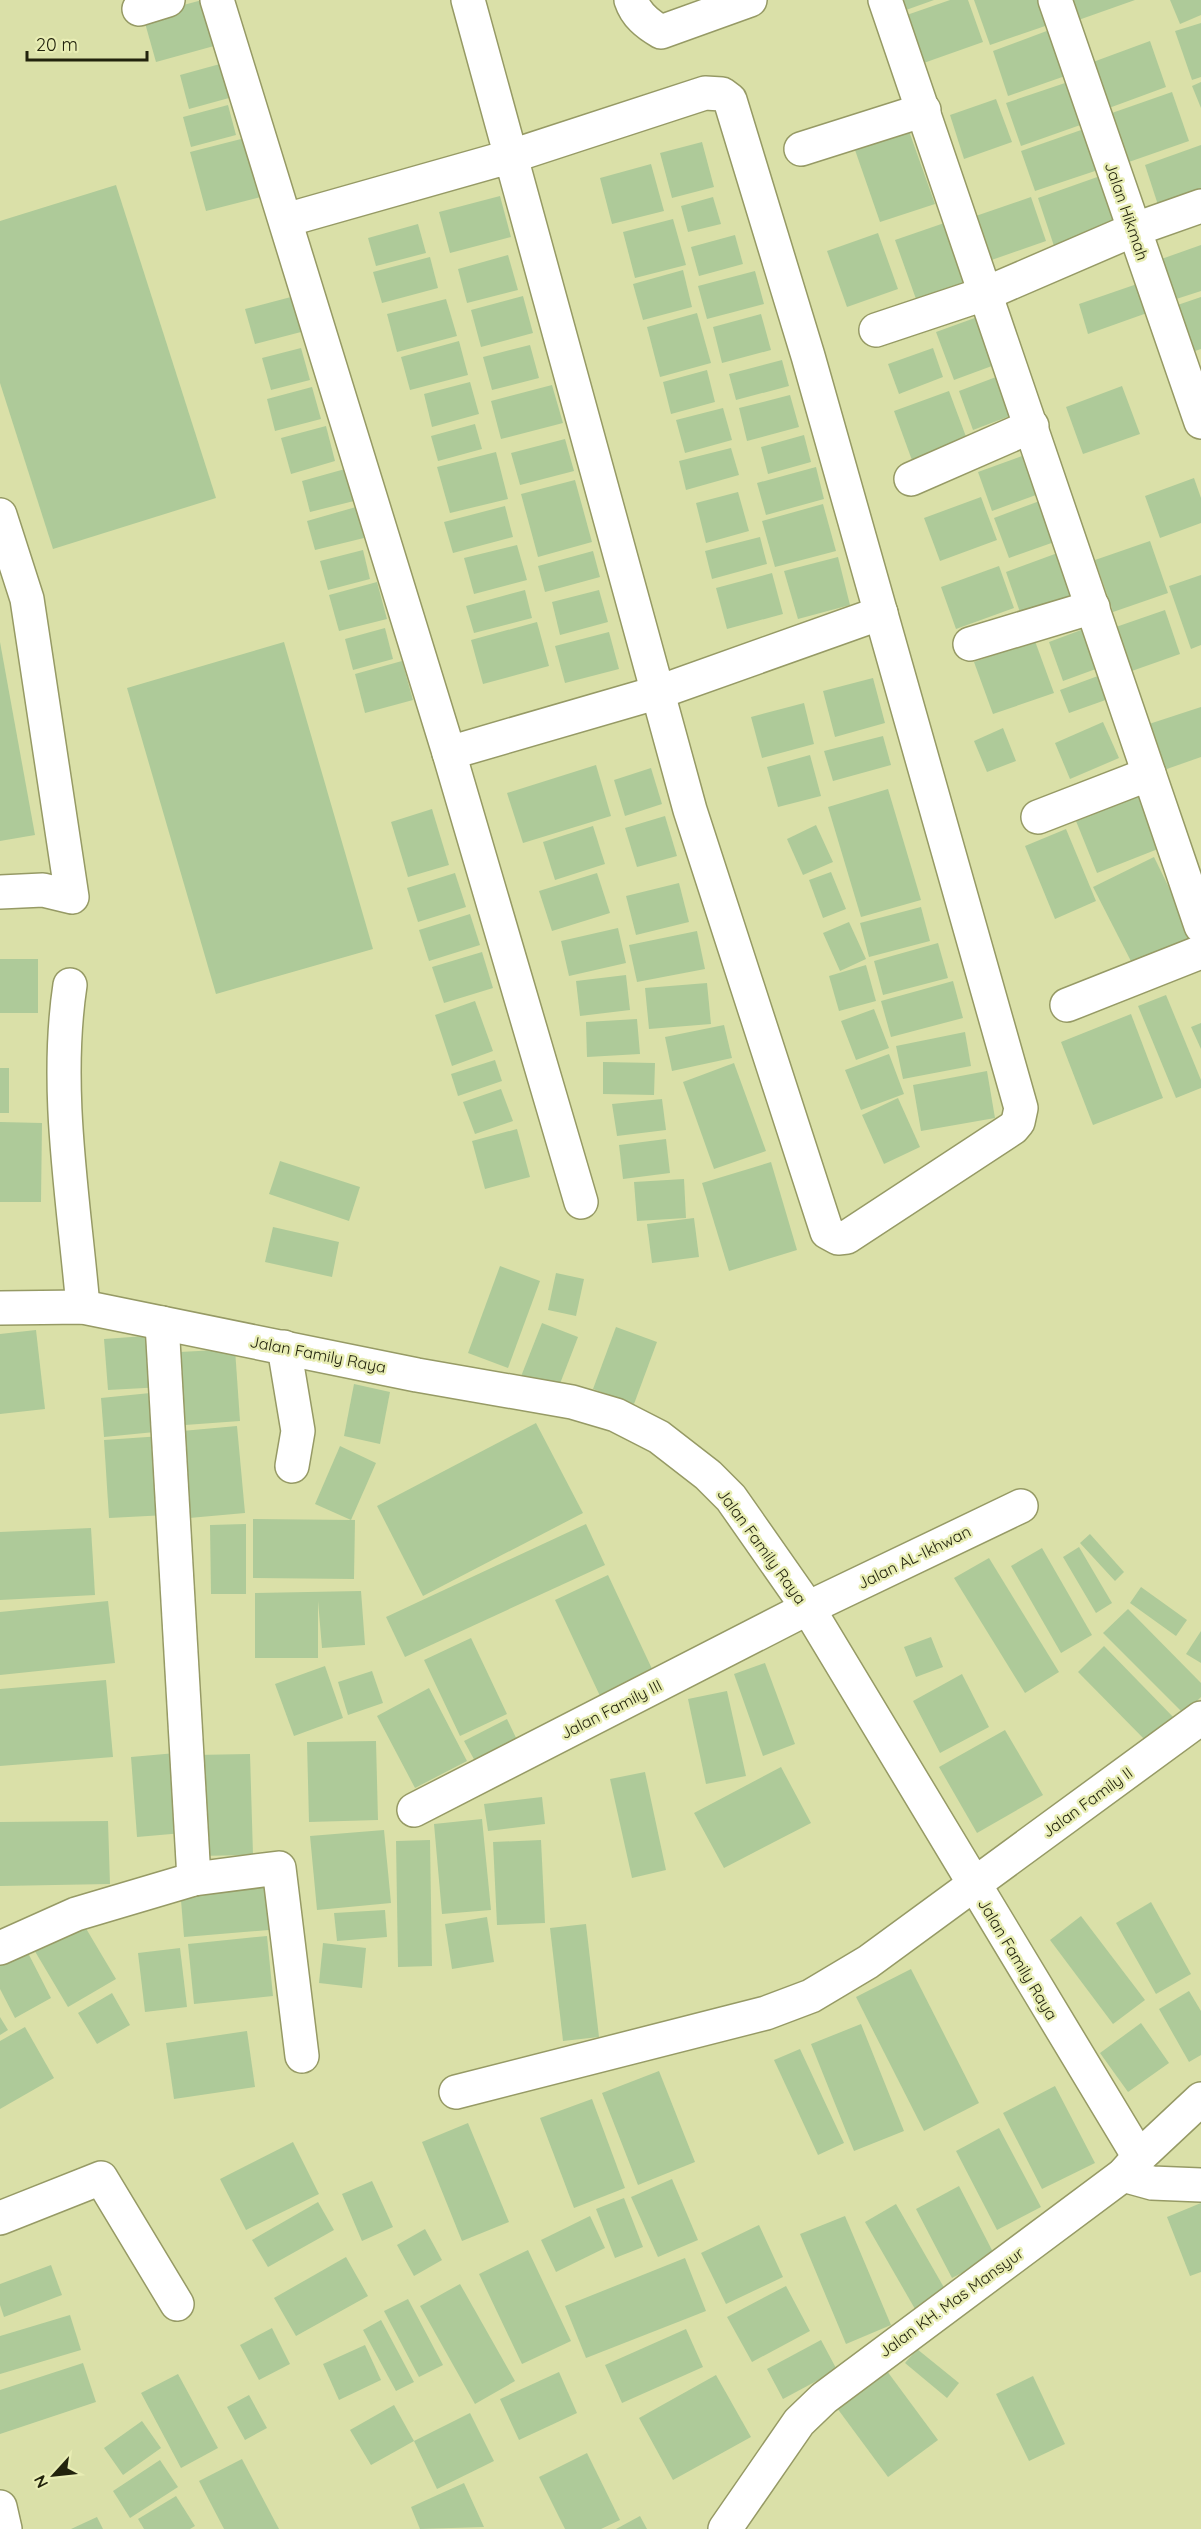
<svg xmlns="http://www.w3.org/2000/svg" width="1201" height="2529" font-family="Quicksand,sans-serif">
<rect width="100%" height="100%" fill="#dae0a8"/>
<g fill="#aeca99">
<polygon points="202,0 214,46 156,62 143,16"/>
<polygon points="903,0 934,0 906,10"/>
<polygon points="950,0 968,0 983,42 918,65 901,17"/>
<polygon points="974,0 1042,0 1051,24 990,45"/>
<polygon points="1062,0 1135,0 1070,23"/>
<polygon points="1170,0 1201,0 1201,15 1180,24"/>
<polygon points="1201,23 1201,77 1192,80 1175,31"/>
<polygon points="1052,29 1068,75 1008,96 993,51"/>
<polygon points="1150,41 1166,87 1109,108 1093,62"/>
<polygon points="220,64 229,98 189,109 180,75"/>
<polygon points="1071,81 1086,123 1021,146 1006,103"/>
<polygon points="1201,82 1201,108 1192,86"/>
<polygon points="1172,92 1189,141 1126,163 1109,114"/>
<polygon points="996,99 1012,142 964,159 950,115"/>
<polygon points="228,105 236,135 191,147 183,117"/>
<polygon points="1084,129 1098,170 1035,191 1021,151"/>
<polygon points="909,131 935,204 880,222 855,150"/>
<polygon points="249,137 265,196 206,211 190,152"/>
<polygon points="702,142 714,187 672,198 660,153"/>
<polygon points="1201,145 1201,194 1159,208 1145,165"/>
<polygon points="651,164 664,211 612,224 600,178"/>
<polygon points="1103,175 1120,223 1054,246 1038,198"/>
<polygon points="116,185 216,498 53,549 0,383 0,221"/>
<polygon points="500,196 511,237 450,253 439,212"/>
<polygon points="713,197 721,224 688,232 681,206"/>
<polygon points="1031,197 1046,241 983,263 967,219"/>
<polygon points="673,219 686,265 635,278 623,232"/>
<polygon points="953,220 974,279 916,299 895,240"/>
<polygon points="418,224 426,253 376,266 368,238"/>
<polygon points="878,233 898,289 847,307 827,251"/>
<polygon points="735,235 743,264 699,276 691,247"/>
<polygon points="1201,245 1201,291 1167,302 1153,262"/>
<polygon points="508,255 518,290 467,303 458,269"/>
<polygon points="430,257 438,288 382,303 373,272"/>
<polygon points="683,270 692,307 643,320 633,284"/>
<polygon points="755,271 764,304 707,319 698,286"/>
<polygon points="1137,284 1147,313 1088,334 1079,304"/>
<polygon points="523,296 533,333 481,347 471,310"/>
<polygon points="291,297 301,332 255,344 245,309"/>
<polygon points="1201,297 1201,349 1180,356 1163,310"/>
<polygon points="446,299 457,336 397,352 387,314"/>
<polygon points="697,313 711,363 660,377 647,327"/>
<polygon points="761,314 771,350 722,363 713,327"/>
<polygon points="983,315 1000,363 954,380 936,332"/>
<polygon points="459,341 468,375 410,390 401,357"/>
<polygon points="530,345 539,378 492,390 483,357"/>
<polygon points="301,348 310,380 271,390 262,358"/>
<polygon points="933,348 943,377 899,394 888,364"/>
<polygon points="782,360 789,386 736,400 729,374"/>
<polygon points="707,370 715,402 671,414 663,382"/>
<polygon points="1004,374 1018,413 973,430 959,391"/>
<polygon points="470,382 479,414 432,427 424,394"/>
<polygon points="552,385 563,423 501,439 491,401"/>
<polygon points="1122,386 1140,434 1083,454 1066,407"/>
<polygon points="312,387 321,419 275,431 267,399"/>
<polygon points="949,391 968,442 913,463 894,411"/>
<polygon points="790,395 799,427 747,441 739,408"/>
<polygon points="723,408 732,440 685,453 676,420"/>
<polygon points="475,424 482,449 438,461 431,436"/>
<polygon points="326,426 335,461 291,474 281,438"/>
<polygon points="804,435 811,462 768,474 761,447"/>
<polygon points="565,439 574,471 520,485 511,453"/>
<polygon points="731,448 739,475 686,490 679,461"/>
<polygon points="496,452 508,499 450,513 437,467"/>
<polygon points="1022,456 1036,495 992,511 978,472"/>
<polygon points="816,467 824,499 766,515 757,483"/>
<polygon points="345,469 354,501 310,512 302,481"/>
<polygon points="1194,478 1201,498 1201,523 1160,538 1145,496"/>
<polygon points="575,480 592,542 538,557 521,494"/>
<polygon points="738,492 749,531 706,543 696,503"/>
<polygon points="981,497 997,540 940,561 924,518"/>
<polygon points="1045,499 1060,540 1009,558 994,518"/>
<polygon points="823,504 836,551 775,567 762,521"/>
<polygon points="505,506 513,537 453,553 444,522"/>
<polygon points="356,507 364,538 315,550 307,521"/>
<polygon points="760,537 767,564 712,579 705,551"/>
<polygon points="1150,541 1168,593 1113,612 1095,560"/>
<polygon points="517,545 527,580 474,594 464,558"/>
<polygon points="363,550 370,579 328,590 320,561"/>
<polygon points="593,551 600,577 545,592 538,566"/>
<polygon points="1063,551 1078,594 1021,615 1006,572"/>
<polygon points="838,557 850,605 798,619 784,571"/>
<polygon points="999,566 1014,608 956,629 941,587"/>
<polygon points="772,573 783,614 727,629 716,588"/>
<polygon points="1201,575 1201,645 1191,649 1169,586"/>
<polygon points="377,582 387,619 339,631 329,595"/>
<polygon points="525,590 532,618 474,633 466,606"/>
<polygon points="599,590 608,622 560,635 552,602"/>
<polygon points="1165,610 1180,654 1129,672 1113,628"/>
<polygon points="537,622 549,666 483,684 471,640"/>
<polygon points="1089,627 1104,666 1063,681 1049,642"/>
<polygon points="385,628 393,659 353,670 345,639"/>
<polygon points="609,632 619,669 565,683 555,646"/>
<polygon points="1035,641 1054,693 993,714 974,662"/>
<polygon points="0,642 35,835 0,841"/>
<polygon points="284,642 373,949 216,994 127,688"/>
<polygon points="402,661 413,700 365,713 355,674"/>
<polygon points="1106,673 1114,697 1069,713 1060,690"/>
<polygon points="873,678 885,723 835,737 823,691"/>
<polygon points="804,703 814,744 762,758 751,717"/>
<polygon points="1201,707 1201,757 1164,770 1149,724"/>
<polygon points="1103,722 1119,758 1070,779 1055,743"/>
<polygon points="1003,728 1016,761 987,772 974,741"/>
<polygon points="883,736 891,765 833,781 824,751"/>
<polygon points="810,755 821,796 778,807 767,767"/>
<polygon points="596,765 611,816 523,843 507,793"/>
<polygon points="651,768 662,804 625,816 614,780"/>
<polygon points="888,789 921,900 861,917 828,807"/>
<polygon points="1142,795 1163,847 1097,873 1076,821"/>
<polygon points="432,809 449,865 408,877 391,822"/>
<polygon points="665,816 677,856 637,867 625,828"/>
<polygon points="816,825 833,862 803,875 787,839"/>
<polygon points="593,826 605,864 555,880 543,842"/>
<polygon points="1066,829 1096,901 1055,919 1025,846"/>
<polygon points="1154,857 1195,941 1136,971 1093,887"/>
<polygon points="831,872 846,909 823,918 809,880"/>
<polygon points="455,873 466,907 418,922 407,888"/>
<polygon points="597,873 610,913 552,931 539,891"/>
<polygon points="679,883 689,922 636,935 626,896"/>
<polygon points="921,907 930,941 869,957 860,923"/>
<polygon points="470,914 480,945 429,961 419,930"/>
<polygon points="849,922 866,959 840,971 823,933"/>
<polygon points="618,928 626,963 569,976 561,941"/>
<polygon points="697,931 705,969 637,982 629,945"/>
<polygon points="938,943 948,978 883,995 874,961"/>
<polygon points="482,952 493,988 444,1003 432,967"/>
<rect x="0" y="959" width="38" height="54"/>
<polygon points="866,965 876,1001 839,1011 829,976"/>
<polygon points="626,975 630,1010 580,1016 576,981"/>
<polygon points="953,981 963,1018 891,1037 881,1001"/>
<polygon points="707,983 711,1024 649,1029 645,988"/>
<polygon points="1166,995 1201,1080 1201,1088 1176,1098 1138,1006"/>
<polygon points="475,1001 493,1051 452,1066 435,1015"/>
<polygon points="874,1009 889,1048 856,1060 841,1021"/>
<polygon points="1131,1014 1163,1098 1093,1125 1061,1042"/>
<polygon points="637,1019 640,1054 587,1057 586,1022"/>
<polygon points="1201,1023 1201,1049 1191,1027"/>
<polygon points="724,1025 732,1058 672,1071 665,1037"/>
<polygon points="965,1032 971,1066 903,1079 896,1046"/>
<polygon points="889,1054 904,1094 861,1110 845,1070"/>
<polygon points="495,1060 502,1081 458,1096 451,1074"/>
<polygon points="603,1062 655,1063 654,1095 603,1094"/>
<polygon points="734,1063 766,1151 714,1169 683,1082"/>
<rect x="0" y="1068" width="9" height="45"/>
<polygon points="987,1071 995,1118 921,1131 913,1085"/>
<polygon points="501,1089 513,1121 475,1134 463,1102"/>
<polygon points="898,1098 920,1147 884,1164 862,1115"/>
<polygon points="662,1099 666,1130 617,1136 612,1104"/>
<polygon points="0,1122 42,1123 41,1202 0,1202"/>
<polygon points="517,1129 530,1177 485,1189 472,1141"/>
<polygon points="666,1139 670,1173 623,1179 619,1145"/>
<polygon points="280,1161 360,1187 349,1221 269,1194"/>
<polygon points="771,1162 797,1250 729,1271 702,1183"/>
<polygon points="684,1179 686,1218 637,1221 634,1182"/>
<polygon points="694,1218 699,1257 652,1263 647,1224"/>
<polygon points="273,1227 339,1242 332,1277 265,1262"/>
<polygon points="500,1266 540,1281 508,1368 468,1353"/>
<polygon points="556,1273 584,1279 576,1316 548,1310"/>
<polygon points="542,1323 578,1337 556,1394 520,1379"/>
<polygon points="616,1327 657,1342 634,1404 593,1389"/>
<polygon points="36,1330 45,1409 0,1414 0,1334"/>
<polygon points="159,1335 163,1387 108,1390 104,1339"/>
<polygon points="235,1349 240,1421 185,1425 180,1352"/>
<polygon points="354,1384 390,1392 380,1444 344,1436"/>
<polygon points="160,1392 165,1431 104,1437 101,1398"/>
<polygon points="536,1423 583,1513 423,1596 377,1506"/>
<polygon points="237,1426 245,1513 178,1519 171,1432"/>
<polygon points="162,1436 167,1515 109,1518 104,1440"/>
<polygon points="340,1446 376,1463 351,1520 315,1504"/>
<polygon points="253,1519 355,1520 354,1579 253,1578"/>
<polygon points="246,1524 246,1594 211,1594 210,1525"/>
<polygon points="586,1524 605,1565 405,1657 386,1617"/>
<polygon points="91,1528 95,1595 0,1600 0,1532"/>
<polygon points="1090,1534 1124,1572 1115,1581 1080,1543"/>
<polygon points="1079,1547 1112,1603 1096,1613 1063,1557"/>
<polygon points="1042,1548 1092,1635 1061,1653 1011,1566"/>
<polygon points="989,1558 1059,1672 1025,1693 954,1578"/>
<polygon points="608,1575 653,1671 600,1696 555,1600"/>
<polygon points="1141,1587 1187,1620 1176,1636 1130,1603"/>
<polygon points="361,1591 365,1645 322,1648 318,1601 318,1658 255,1658 255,1593"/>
<polygon points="108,1601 115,1663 0,1675 0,1612"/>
<polygon points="1128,1609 1201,1683 1201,1697 1184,1714 1103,1633"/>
<polygon points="1201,1631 1201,1663 1186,1654"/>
<polygon points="931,1637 943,1667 916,1677 904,1647"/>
<polygon points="471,1638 507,1714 460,1736 424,1660"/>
<polygon points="1104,1646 1176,1720 1150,1745 1078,1672"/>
<polygon points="765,1663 795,1744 763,1756 734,1674"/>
<polygon points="325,1666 343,1718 294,1736 275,1684"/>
<polygon points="372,1671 383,1703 348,1715 338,1682"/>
<polygon points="962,1674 989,1727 940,1753 913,1701"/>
<polygon points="106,1680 113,1757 0,1766 0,1689"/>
<polygon points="429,1688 467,1761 415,1788 377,1716"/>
<polygon points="727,1691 746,1776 706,1784 688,1699"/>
<polygon points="507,1719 518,1742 476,1763 464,1741"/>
<polygon points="1005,1730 1043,1795 977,1833 939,1767"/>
<polygon points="376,1741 378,1820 309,1822 307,1742"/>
<polygon points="176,1753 183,1833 137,1837 131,1757"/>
<polygon points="250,1754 253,1855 197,1856 194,1755"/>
<polygon points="781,1767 811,1823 724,1868 694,1813"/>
<polygon points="645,1772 666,1870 632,1878 610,1779"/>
<polygon points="542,1797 545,1824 488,1831 484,1804"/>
<polygon points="482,1819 491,1910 442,1914 434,1824"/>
<polygon points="108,1821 110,1884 0,1886 0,1822"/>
<polygon points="384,1830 391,1903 317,1910 310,1836"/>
<polygon points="430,1840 432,1966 398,1967 396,1841"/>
<polygon points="541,1840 545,1923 497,1925 493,1842"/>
<polygon points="265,1881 269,1930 184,1937 180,1888"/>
<polygon points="1151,1902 1191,1974 1156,1994 1116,1923"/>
<polygon points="385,1910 387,1937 337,1941 334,1913"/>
<polygon points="1081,1916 1145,2000 1113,2024 1050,1940"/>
<polygon points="487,1917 494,1962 452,1969 445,1924"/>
<polygon points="81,1920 116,1979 68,2007 33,1948"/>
<polygon points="586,1924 599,2037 563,2041 550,1928"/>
<polygon points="267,1936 273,1996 194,2004 188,1944"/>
<polygon points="323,1943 366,1948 362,1988 319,1983"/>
<polygon points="180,1948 187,2007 145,2012 138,1953"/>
<polygon points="27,1951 51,1998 15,2018 0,1989 0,1965"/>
<polygon points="911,1969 979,2103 924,2131 856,1997"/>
<polygon points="1189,1991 1201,2011 1201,2055 1189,2062 1159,2009"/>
<polygon points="112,1993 130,2025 97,2044 78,2013"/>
<polygon points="0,2017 8,2030 0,2035"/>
<polygon points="1141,2023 1169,2063 1128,2092 1100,2053"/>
<polygon points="861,2024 904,2131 854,2151 811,2044"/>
<polygon points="25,2027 54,2078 0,2109 0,2041"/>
<polygon points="247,2031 255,2087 174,2099 166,2043"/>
<polygon points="800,2049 844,2143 818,2155 774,2060"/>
<polygon points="659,2071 695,2162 638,2185 602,2093"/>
<polygon points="1055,2086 1095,2163 1042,2189 1003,2113"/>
<polygon points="592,2099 625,2188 574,2208 540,2118"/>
<polygon points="468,2123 509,2222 462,2241 422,2142"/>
<polygon points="999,2128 1041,2207 997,2230 956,2151"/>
<polygon points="293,2142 319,2194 246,2230 220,2179"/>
<polygon points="672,2179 698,2240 658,2257 631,2197"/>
<polygon points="372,2181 393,2227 362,2241 342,2194"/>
<polygon points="959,2186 995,2256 952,2278 916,2209"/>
<polygon points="624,2198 643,2247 615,2258 596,2209"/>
<polygon points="318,2202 334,2230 268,2267 252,2240"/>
<polygon points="1201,2203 1201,2272 1190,2276 1167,2217"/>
<polygon points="896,2204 946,2291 915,2309 865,2222"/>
<polygon points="590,2216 605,2248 556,2272 541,2240"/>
<polygon points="845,2216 891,2325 846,2344 800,2234"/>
<polygon points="759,2225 783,2277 726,2304 701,2253"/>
<polygon points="425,2229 442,2260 414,2276 397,2245"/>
<polygon points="528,2250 571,2341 522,2364 479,2274"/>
<polygon points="346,2257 368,2296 296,2336 274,2298"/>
<polygon points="685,2258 706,2311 586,2358 565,2306"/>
<polygon points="51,2265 62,2295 4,2317 0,2305 0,2284"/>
<polygon points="460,2284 515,2381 475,2404 420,2306"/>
<polygon points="786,2286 810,2331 752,2362 727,2317"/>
<polygon points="408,2299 443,2365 419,2377 384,2311"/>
<polygon points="70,2315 81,2350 0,2374 0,2336"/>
<polygon points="381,2320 414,2382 396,2391 363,2330"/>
<polygon points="272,2328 290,2364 259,2380 240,2345"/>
<polygon points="686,2329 703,2367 622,2403 605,2365"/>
<polygon points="821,2340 837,2370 783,2399 767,2369"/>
<polygon points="365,2345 381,2380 339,2400 323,2364"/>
<polygon points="917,2349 959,2383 947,2398 905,2363"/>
<polygon points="83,2363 96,2402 0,2434 0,2390"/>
<polygon points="887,2371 938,2440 888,2477 837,2408"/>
<polygon points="559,2372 577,2413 519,2440 500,2399"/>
<polygon points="178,2374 218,2448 181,2468 141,2393"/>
<polygon points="716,2375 751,2437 673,2480 639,2418"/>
<polygon points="1033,2376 1065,2444 1029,2461 996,2394"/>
<polygon points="249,2395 267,2428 245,2440 227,2407"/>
<polygon points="394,2405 414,2441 371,2465 350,2430"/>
<polygon points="470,2413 494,2461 437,2489 414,2441"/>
<polygon points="142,2421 161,2448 123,2475 104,2448"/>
<polygon points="587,2453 620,2520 601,2529 565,2529 539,2477"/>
<polygon points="242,2459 279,2529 224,2529 199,2481"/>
<polygon points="160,2460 178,2487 130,2518 113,2491"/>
<polygon points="464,2483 484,2527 420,2529 411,2507"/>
<polygon points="176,2496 195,2526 190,2529 144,2529 138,2519"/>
<polygon points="640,2516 647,2529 616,2529"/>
<polygon points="97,2517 103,2529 71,2529"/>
</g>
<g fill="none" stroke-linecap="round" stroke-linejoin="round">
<g stroke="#969a65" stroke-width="36">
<g id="minor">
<polyline points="217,0 449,753 581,1202"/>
<path d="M631,0C636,15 647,24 661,32L750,0"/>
<polyline points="885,0 1201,926"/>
<polyline points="1055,0 1201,422"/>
<polyline points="139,9 168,0"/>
<polyline points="801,149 924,110"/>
<polyline points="286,220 512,156 705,93 722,94 730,100 808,356 1021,1108 1018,1122 1013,1128 847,1237 838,1238 827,1232 690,810 468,0"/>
<polyline points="876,330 987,293 1133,230 1201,206"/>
<polyline points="911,479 1032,426"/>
<polyline points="0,515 27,599 72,897 43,890 0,892"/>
<polyline points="970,644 1093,607"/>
<polyline points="449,753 659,692 881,613"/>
<polyline points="1038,817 1149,774"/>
<path d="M70,985C54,1091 74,1201 83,1307"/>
<polyline points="1067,1005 1201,952"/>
<polyline points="0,1308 83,1307 417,1375 572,1402 616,1415 659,1437 708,1475 731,1498 808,1608 1139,2157"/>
<polyline points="162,1323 194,1879"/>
<polyline points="284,1347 298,1431 292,1466"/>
<polyline points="414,1810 808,1608 1021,1506"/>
<polyline points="0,1948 76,1914 194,1879 279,1868 302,2056"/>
<polyline points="456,2092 766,2013 811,1996 868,1962 1201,1718"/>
<polyline points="1123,2175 1152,2183 1201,2185"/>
<polyline points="0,2218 101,2178 177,2304"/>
<polyline points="0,2507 5,2529"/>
<polyline points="725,2529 799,2422 824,2398 1123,2175 1139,2157 1201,2099"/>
</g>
</g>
<use href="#minor" stroke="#fff" stroke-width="33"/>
</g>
<g text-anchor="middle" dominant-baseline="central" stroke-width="5" stroke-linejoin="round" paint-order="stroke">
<g font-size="16" fill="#22230d" stroke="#e8edb4">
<text transform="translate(1127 211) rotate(71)">Jalan Hikmah</text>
<text transform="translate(318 1354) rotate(11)">Jalan Family Raya</text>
<text transform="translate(762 1546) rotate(54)">Jalan Family Raya</text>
<text transform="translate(914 1557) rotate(-26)">Jalan AL-Ikhwan</text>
<text transform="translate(611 1709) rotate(-27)">Jalan Family III</text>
<text transform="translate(1087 1802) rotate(-36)">Jalan Family II</text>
<text transform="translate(1018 1959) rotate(59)">Jalan Family Raya</text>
<text transform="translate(951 2302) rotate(-36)">Jalan KH. Mas Mansyur</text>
</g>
</g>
<g transform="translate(54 2475) rotate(243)" stroke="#e8edb4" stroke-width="4.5" paint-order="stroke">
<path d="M0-4.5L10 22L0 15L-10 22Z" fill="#22230d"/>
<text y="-9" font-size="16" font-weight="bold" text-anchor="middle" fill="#22230d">N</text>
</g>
<path d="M27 51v9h120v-9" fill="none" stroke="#22230d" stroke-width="3"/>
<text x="36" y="51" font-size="18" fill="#22230d" stroke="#e8edb4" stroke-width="4.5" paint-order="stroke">20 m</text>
</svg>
